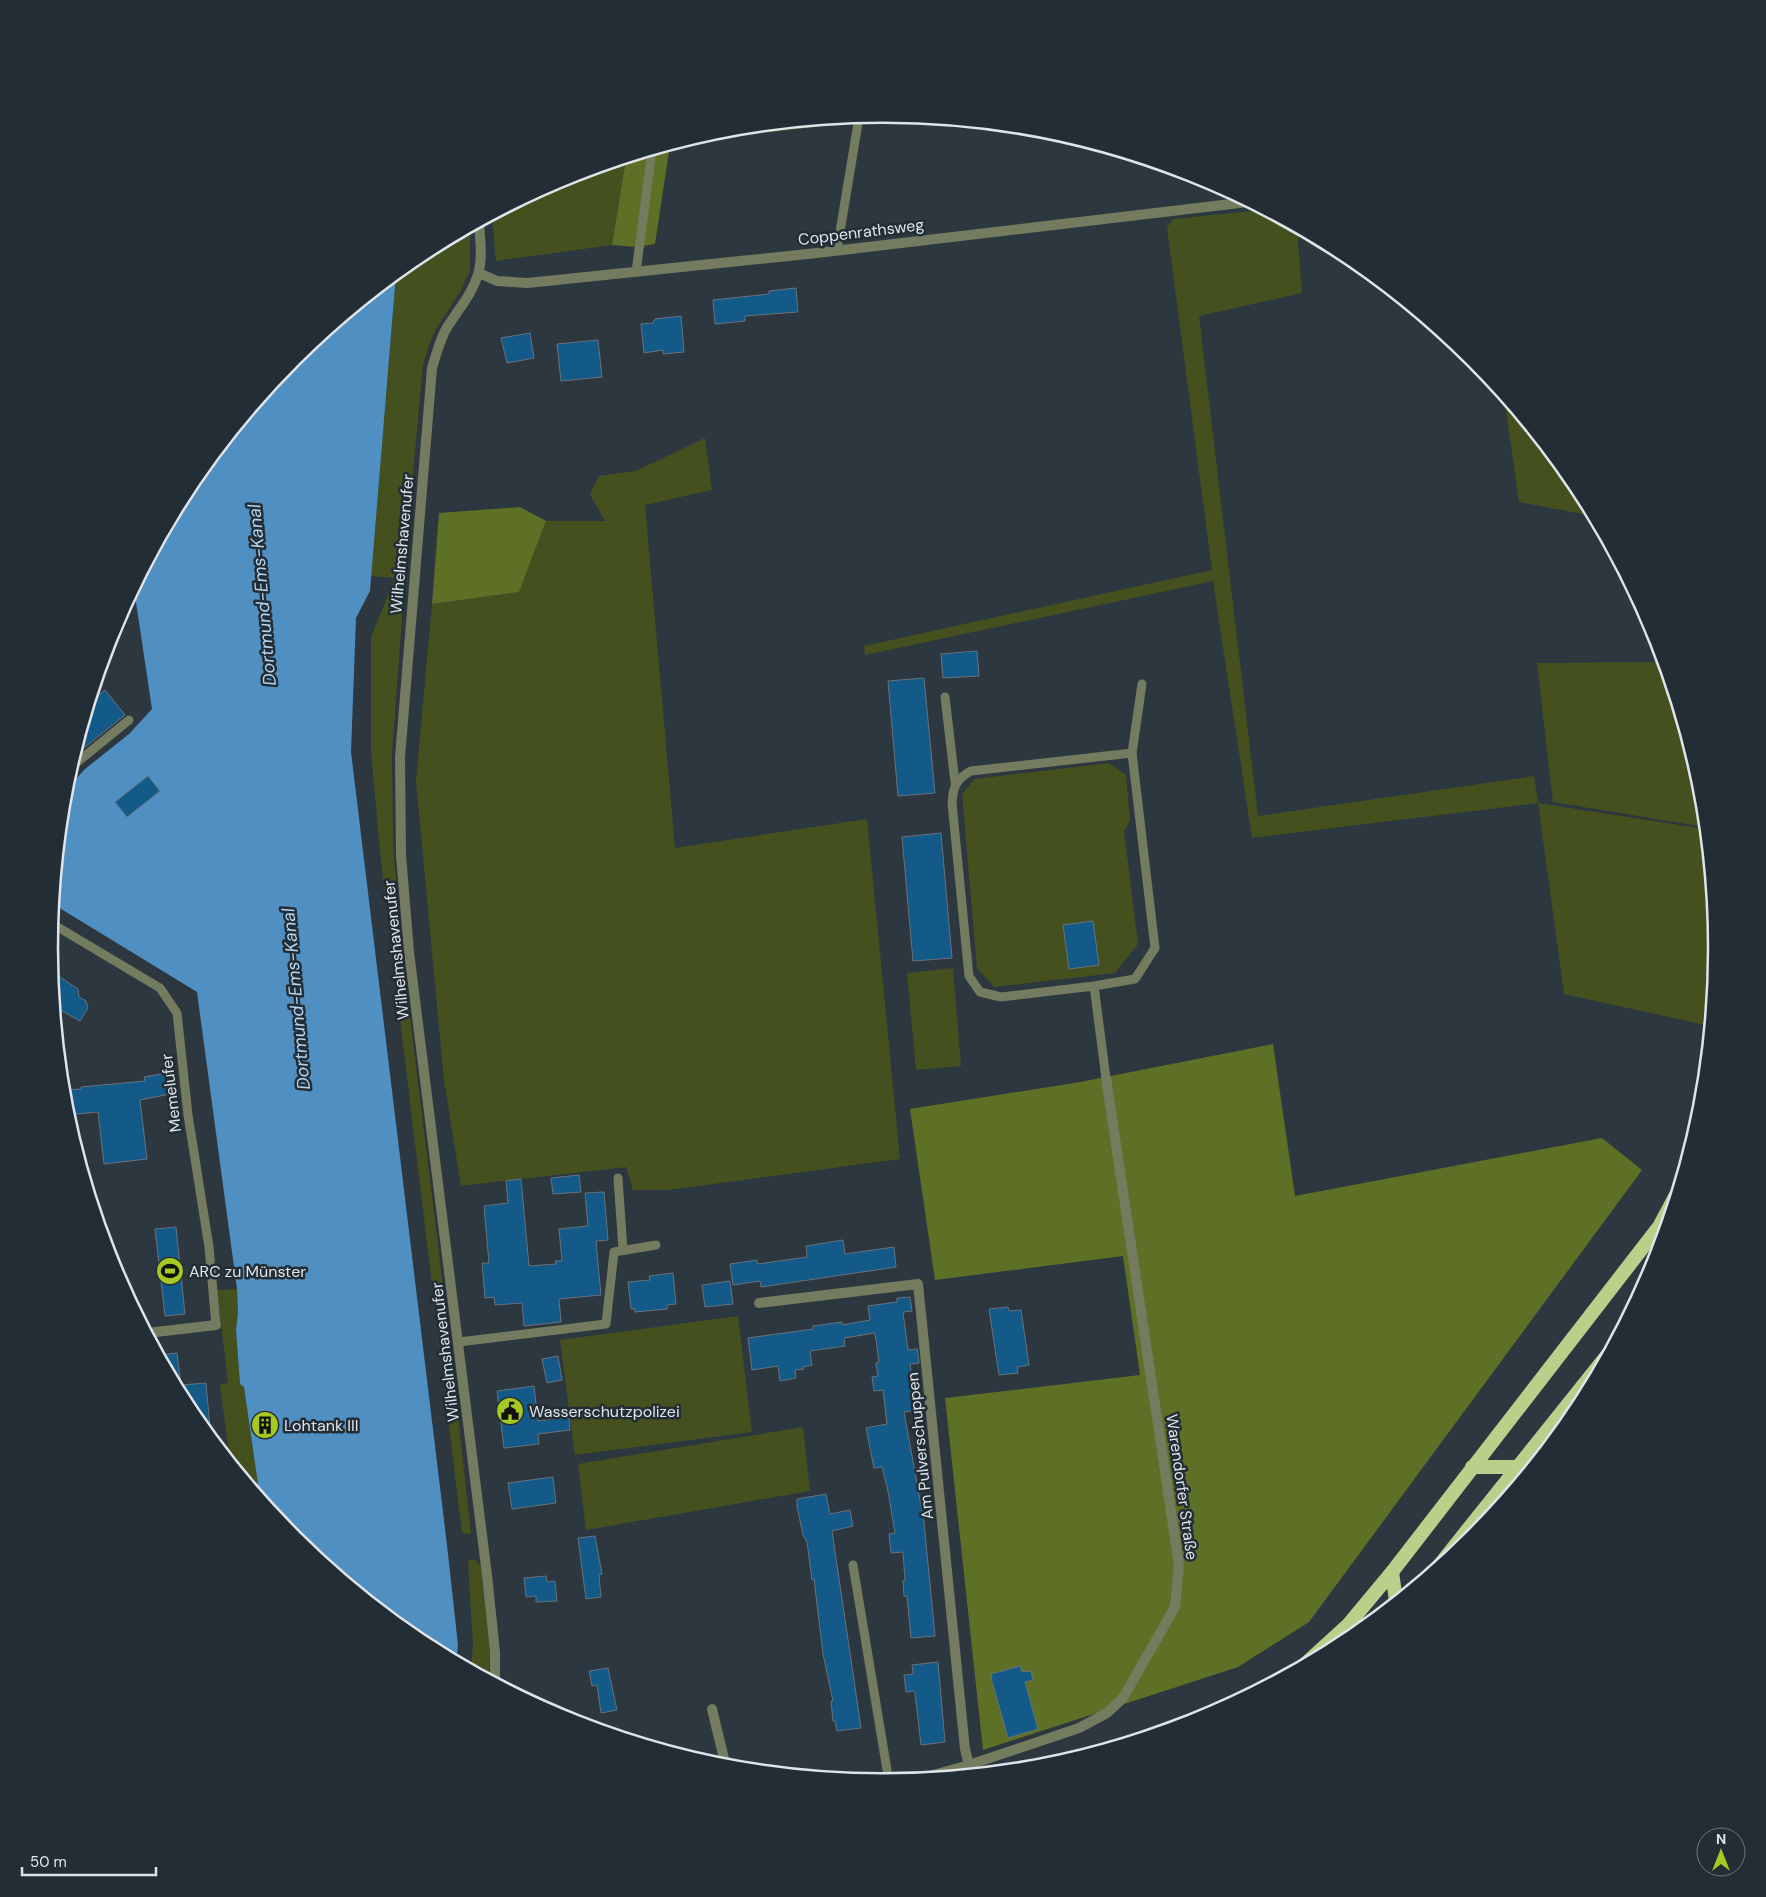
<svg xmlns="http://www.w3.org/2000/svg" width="1766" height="1897" font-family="'DM Sans',sans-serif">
<rect width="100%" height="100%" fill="#2d373f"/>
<g fill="#44511f">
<polygon points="850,118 849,123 679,143 721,130"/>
<polygon points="626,159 612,245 496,261 492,216 564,178"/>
<polygon points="1263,210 1301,231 1298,241 1302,293 1199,316 1258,816 1534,776 1538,803 1705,829 1717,948 1710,1026 1564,994 1538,803 1252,838 1213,581 865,655 864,646 1212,570 1167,228 1173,219"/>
<polygon points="470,228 470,270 461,290 436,329 429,345 423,365 412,483 392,753 393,842 402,952 450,1343 471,1534 462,1533 381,862 371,751 371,637 395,578 371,576 396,274 420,255"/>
<polygon points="1504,396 1577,485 1593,516 1519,502"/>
<polygon points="705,438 712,490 645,505 675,848 867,819 900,1159 668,1190 633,1190 626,1167 461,1186 444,1080 416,781 432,604 519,592 546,521 605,521 590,494 599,476 636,471"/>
<polygon points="1664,662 1701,786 1705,827 1553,802 1537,663"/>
<polygon points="1109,763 1126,775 1130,821 1124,831 1138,944 1115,973 994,987 977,968 962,794 975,779"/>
<polygon points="953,968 961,1066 916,1070 907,973"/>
<polygon points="237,1289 238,1312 236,1330 240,1384 244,1387 260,1498 230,1461 220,1384 228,1383 217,1290"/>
<polygon points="738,1316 752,1432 575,1455 560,1340"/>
<polygon points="803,1427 810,1491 586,1530 578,1464"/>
<polygon points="475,1559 481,1567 490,1652 489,1679 471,1669 473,1645 468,1561"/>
</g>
<g fill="#5e7026">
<polygon points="670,145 655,244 637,247 612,245 626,159"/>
<polygon points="520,507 546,521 519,592 432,604 439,513"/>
<polygon points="1273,1044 1295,1196 1602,1138 1642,1170 1309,1622 1238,1667 983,1750 945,1398 1140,1375 1123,1256 935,1280 910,1109 1080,1082"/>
</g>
<polygon fill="#4f8fc1" points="396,274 370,591 356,618 351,752 447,1545 458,1645 456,1662 419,1642 293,1538 260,1498 244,1387 240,1384 236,1330 238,1312 237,1289 197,992 53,904 64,792 85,769 129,734 152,709 134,589 190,485 293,358"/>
<g fill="#145a89" stroke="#67727c">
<polygon points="796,288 798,312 745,316 745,321 715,324 713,300 769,294 769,291"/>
<polygon points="681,316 684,352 663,354 663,350 644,353 641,324 653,323 655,319"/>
<polygon points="530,333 534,358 507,363 501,338"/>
<polygon points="598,340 602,377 561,381 557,344"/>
<polygon points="977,651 979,676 943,678 941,654"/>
<polygon points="924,678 935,793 898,796 888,681"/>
<polygon points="105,690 125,715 74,756 91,701"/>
<polygon points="148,776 160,791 127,817 115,802"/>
<polygon points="941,833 952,958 913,961 902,837"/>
<polygon points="1093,921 1099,965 1069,969 1063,925"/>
<polygon points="51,971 78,989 79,997 86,1001 88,1008 80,1021 55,1007"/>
<polygon points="166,1073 170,1094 140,1100 147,1159 104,1164 98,1112 66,1115 63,1090 81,1089 81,1087 145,1081 144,1077"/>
<polygon points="579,1175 581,1192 553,1194 551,1178"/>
<polygon points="521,1179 529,1266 556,1264 555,1261 562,1261 559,1229 588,1226 585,1193 604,1192 608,1240 596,1241 601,1295 559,1299 561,1322 524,1326 522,1303 495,1305 494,1297 485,1298 482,1263 489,1263 484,1206 508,1203 506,1181"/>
<polygon points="176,1227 185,1314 165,1316 155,1229"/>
<polygon points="843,1240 845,1254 894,1247 896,1267 761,1287 760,1281 733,1285 730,1264 757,1260 758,1264 807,1257 806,1246"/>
<polygon points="673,1273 676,1304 667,1305 667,1309 635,1312 635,1309 631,1309 628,1282 650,1280 649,1276"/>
<polygon points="730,1281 733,1304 705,1307 702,1285"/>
<polygon points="910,1297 912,1311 903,1312 908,1350 917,1349 918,1354 919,1363 910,1364 917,1410 904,1412 924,1522 935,1636 911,1638 907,1596 904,1596 903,1581 905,1581 903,1552 891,1553 889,1534 895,1533 888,1491 882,1467 874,1468 866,1428 887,1424 883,1390 874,1391 872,1377 878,1376 876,1363 879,1362 875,1333 844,1338 845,1346 810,1351 812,1365 803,1367 804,1369 795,1370 796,1378 780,1381 778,1366 752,1370 748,1338 813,1329 813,1326 842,1322 842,1325 870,1320 868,1306 897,1302 897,1298"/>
<polygon points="1008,1307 1009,1311 1021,1310 1029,1365 1017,1367 1018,1373 999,1375 989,1309"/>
<polygon points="177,1353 181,1385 206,1383 211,1439 189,1412 159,1355"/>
<polygon points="558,1356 562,1380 547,1383 542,1359"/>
<polygon points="534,1386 538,1421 569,1417 570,1430 538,1434 539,1444 504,1448 497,1391"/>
<polygon points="553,1477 556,1503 512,1509 508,1483"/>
<polygon points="826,1494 830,1514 850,1510 853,1526 832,1531 861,1728 837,1731 835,1721 833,1721 831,1701 833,1701 823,1654 814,1579 812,1580 807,1542 803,1535 797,1506 797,1499"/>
<polygon points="595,1536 602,1574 599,1575 601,1597 586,1599 578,1538"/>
<polygon points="546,1576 547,1582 555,1581 557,1601 536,1602 536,1596 526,1597 524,1578"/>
<polygon points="938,1662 945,1742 921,1745 915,1693 914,1691 906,1692 904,1675 913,1674 912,1665"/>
<polygon points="1020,1666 1022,1672 1031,1671 1033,1680 1025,1682 1038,1729 1008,1738 991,1678 992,1678 991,1674"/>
<polygon points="608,1668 617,1710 601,1713 597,1685 592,1686 589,1671"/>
</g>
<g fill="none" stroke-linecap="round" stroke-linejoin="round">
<g stroke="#737c5e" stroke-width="9">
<polyline points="837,250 859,117"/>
<polyline points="636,272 652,151"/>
<polyline points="945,697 955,782"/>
<polyline points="1132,753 1142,684"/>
<polyline points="70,768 129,720"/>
<polyline points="51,923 160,988 177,1013 188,1115 209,1247 216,1325"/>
<path d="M1094,986L1001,997L980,992L969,976L952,803C953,787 956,779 971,771L1132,753L1155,948L1135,979L1094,986L1106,1078"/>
<polyline points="618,1178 623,1250"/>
<polyline points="459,1342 606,1324 614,1252 656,1245"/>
<polyline points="853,1565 889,1782"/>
</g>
<g stroke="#737c5e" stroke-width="10">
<path d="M479,223C480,239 483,258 478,274C472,295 456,312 445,331C439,343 436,355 432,368L400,757L401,855L409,952L487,1575L495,1652V1683"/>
<polyline points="479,273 497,281 527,283 547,281 817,253 1248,202"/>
<polyline points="759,1303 918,1284 965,1749 969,1765"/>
<polyline points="147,1333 216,1325"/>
<polyline points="712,1709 726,1767"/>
<polyline points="919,1779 969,1765 1079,1728 1107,1713 1123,1698 1175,1607 1179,1565 1106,1078"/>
</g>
<polyline stroke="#95a373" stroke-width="10" points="1102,1750 1235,1702"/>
<g stroke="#bbcf8a" stroke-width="14">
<polyline points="1661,1223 1677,1193"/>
<polyline points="1472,1467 1519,1467 1525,1475"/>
<polyline points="1437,1568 1608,1354"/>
<polyline points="1392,1572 1396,1601"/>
<polyline points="1303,1666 1348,1625 1392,1572 1661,1224 1670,1216"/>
</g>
</g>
<defs>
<g id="stadium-disc" transform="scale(1.4375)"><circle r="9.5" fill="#a5c822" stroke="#232d35"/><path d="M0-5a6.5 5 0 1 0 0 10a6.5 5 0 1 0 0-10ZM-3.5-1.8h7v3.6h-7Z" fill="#111"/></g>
<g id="civic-disc" transform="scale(1.4375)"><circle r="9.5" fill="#a5c822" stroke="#232d35"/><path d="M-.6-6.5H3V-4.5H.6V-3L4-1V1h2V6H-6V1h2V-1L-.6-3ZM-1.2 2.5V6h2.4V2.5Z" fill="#111"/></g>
<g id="building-disc" transform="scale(1.4375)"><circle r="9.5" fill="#a5c822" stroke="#232d35"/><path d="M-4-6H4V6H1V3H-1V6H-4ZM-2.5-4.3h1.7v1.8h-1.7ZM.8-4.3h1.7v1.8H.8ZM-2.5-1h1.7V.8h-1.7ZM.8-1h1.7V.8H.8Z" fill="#111"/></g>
</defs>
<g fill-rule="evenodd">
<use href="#stadium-disc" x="170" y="1271"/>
<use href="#civic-disc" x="510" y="1411"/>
<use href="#building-disc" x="265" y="1425"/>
</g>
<g text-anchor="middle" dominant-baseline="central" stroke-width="5" stroke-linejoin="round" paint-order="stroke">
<g font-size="16" fill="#dee4ea" stroke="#232d35">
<text transform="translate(861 232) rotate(-7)">Coppenrathsweg</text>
<text transform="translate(402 544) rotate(-85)">Wilhelmshavenufer</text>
<text transform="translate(396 950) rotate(-96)">Wilhelmshavenufer</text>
<text transform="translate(171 1093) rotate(-97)">Memelufer</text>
<text transform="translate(445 1352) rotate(-97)">Wilhelmshavenufer</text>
<text transform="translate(920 1446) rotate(-96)">Am Pulverschuppen</text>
<text transform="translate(1182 1487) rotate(82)">Warendorfer Straße</text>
</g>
<g font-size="16" fill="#dee4ea" stroke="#232d35" text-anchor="start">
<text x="189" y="1271">ARC zu Münster</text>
<text x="529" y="1411">Wasserschutzpolizei</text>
<text x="284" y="1425">Lohtank III</text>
</g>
<g font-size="18" font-style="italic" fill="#b4d5f1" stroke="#232d35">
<text transform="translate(262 595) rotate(-95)">Dortmund-Ems-Kanal</text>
<text transform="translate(296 999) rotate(-95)">Dortmund-Ems-Kanal</text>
</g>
</g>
<path d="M0 0H1766V1897H0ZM58 948a825 825 0 1 1 1650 0a825 825 0 1 1-1650 0Z" fill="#232d35" fill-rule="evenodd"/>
<path fill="none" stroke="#dee4ea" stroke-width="2.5" d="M58 948a825 825 0 1 1 1650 0a825 825 0 1 1-1650 0Z"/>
<g transform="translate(1721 1852)"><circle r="24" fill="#232d35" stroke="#6e767d"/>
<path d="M0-4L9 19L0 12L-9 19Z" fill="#a5c822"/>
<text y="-8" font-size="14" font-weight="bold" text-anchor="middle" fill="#dee4ea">N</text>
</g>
<path d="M22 1867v8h134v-8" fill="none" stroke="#dee4ea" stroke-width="2.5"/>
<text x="30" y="1867" font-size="15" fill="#dee4ea" stroke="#232d35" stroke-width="4" paint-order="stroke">50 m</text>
</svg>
